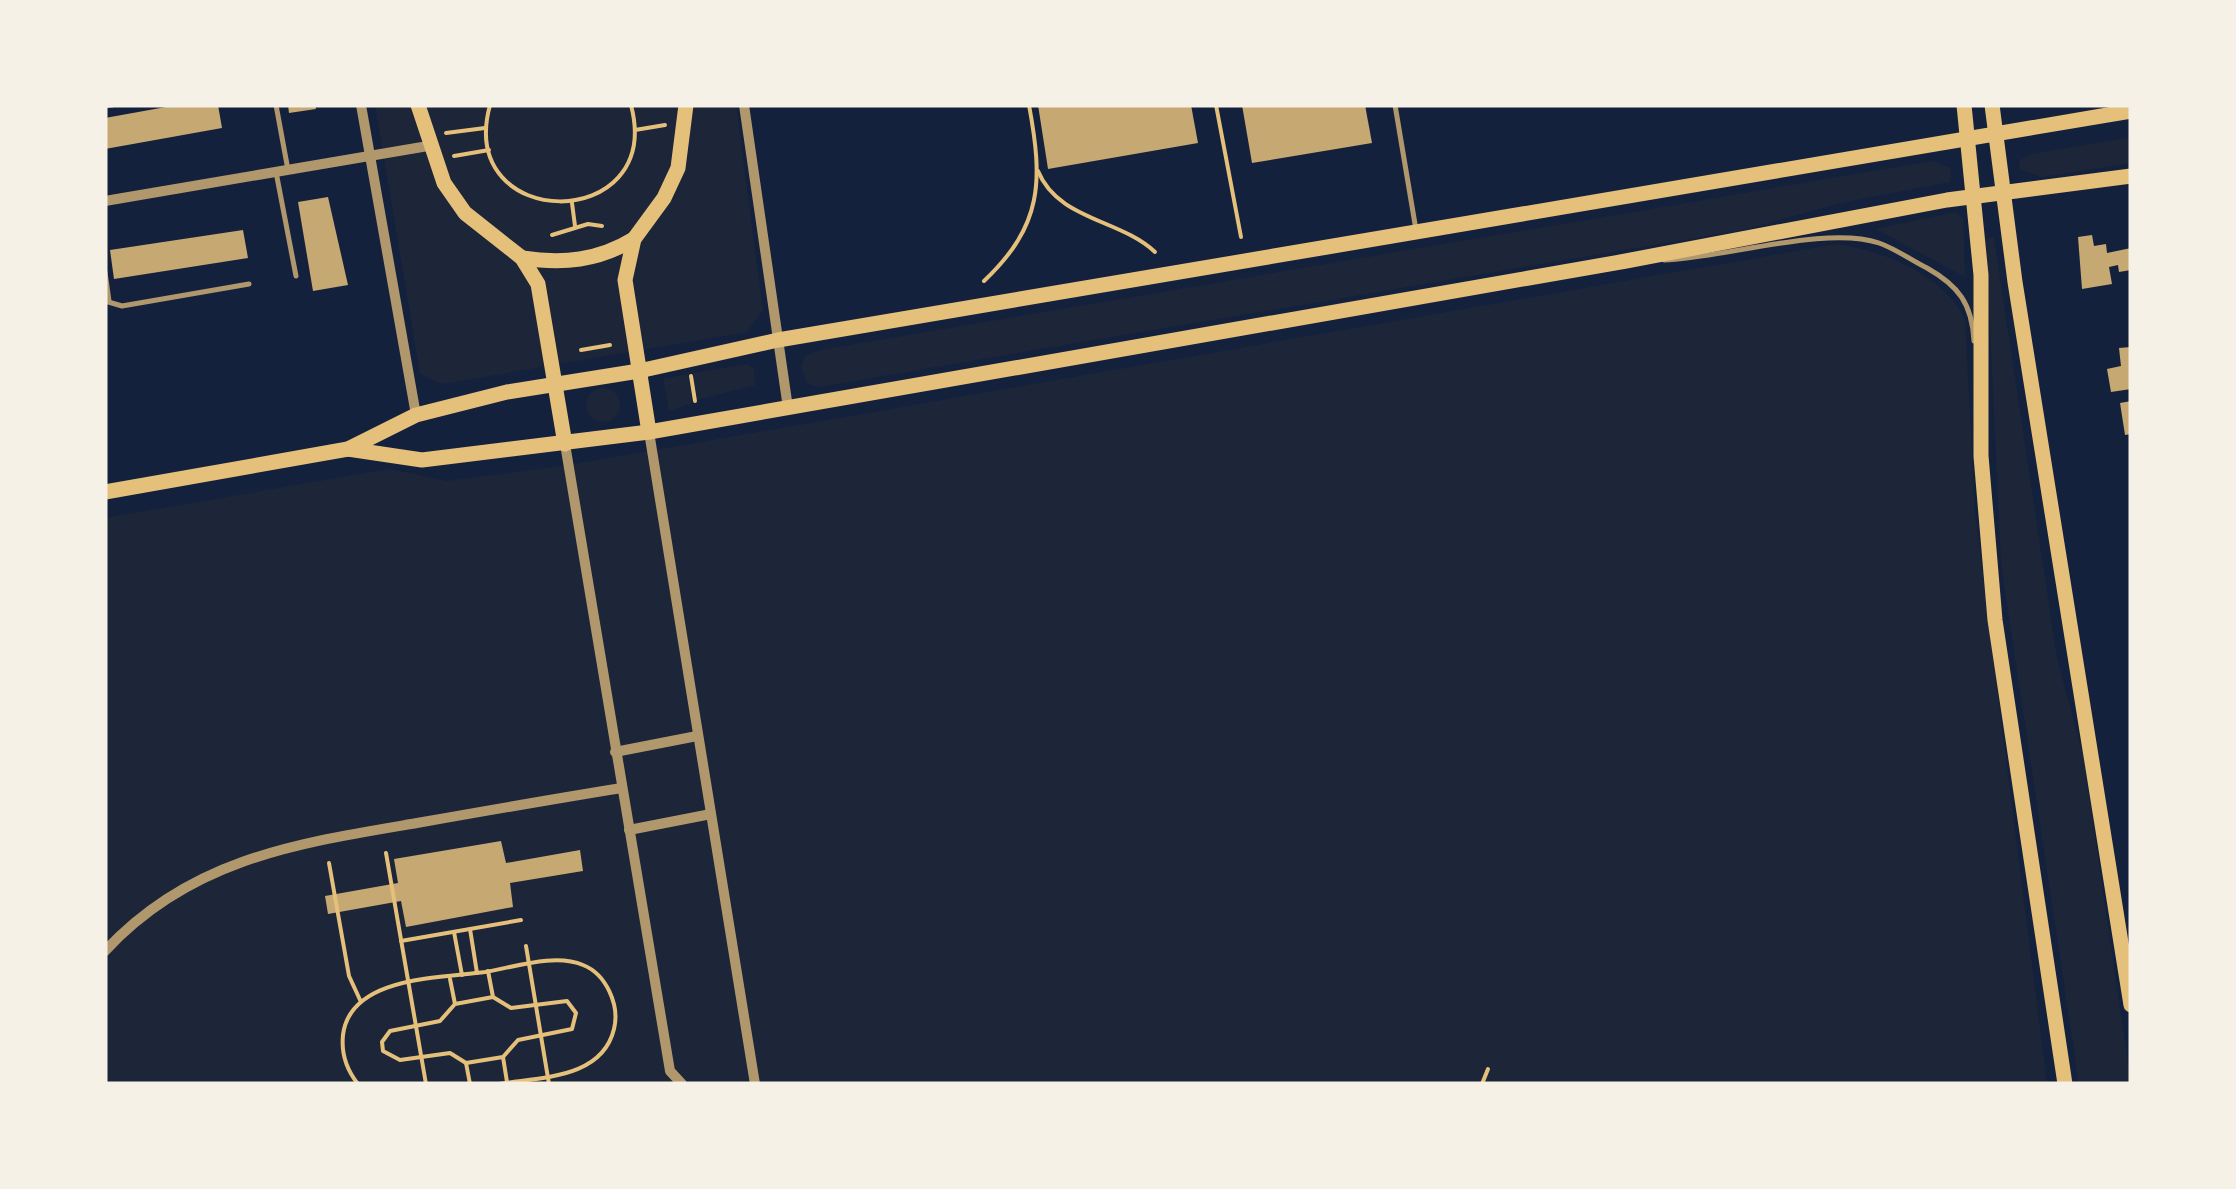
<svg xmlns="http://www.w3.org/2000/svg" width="2236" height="1189" font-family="'DM Sans',sans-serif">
<rect width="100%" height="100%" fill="#14213d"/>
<g fill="#1d2539">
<polygon points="375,105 736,105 763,310 747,332 442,384 420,374"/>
<polygon points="2131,137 2131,163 2042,177 2019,169 2020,160 2033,154"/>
<polygon points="1933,161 1951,168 1950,182 1845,202 1742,230 818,387 807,383 801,366 805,356 820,350"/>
<polygon points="1956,212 1963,218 1965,277 1876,229"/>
<polygon points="1986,238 1994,238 2057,659 2083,755 2131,1084 2079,1084 2001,564"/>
<path d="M1837,244C1884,251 1942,274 1965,319L1975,513L2047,1084H105V518L389,469L447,481L575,464Z"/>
<polygon points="747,364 754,369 755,385 697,400 693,373"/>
<polygon points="688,374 692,403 669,411 663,379"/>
<circle cx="603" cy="405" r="17"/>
</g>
<g fill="#c6a872">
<polygon points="177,105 218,105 222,128 105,149 105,118"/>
<polygon points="288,105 315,105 316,109 289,113"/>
<polygon points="1038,105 1191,105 1198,143 1048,169"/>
<polygon points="1242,105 1365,105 1372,143 1252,163"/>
<polygon points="328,197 348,285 313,291 298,202"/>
<polygon points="243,230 248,258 114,279 110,250"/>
<polygon points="2092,235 2094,246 2106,244 2107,253 2131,248 2131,270 2119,272 2118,265 2109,267 2112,284 2082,289 2078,237"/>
<polygon points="2131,347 2131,389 2111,392 2107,369 2121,366 2119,348"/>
<polygon points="2131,401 2131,434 2125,435 2120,403"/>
<polygon points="501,841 506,863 580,850 583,871 510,883 513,907 406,927 401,901 328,914 325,896 398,883 394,859"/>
</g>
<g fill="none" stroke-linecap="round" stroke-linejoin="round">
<g stroke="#e5c07b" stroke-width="4">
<path d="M490,105C455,233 665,234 631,105"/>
<polyline points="1216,105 1241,237"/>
<polyline points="635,130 665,125"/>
<polyline points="446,133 485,128"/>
<polyline points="454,156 489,150"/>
<path d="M1038,171C1058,220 1120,219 1155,252"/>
<polyline points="572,203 575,226"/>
<polyline points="552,235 588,224 602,226"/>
<path d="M984,281C1043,225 1043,181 1029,105"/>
<polyline points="581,350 610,345"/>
<polyline points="691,376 695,401"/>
<polyline points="386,853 426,1084"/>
<polyline points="329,863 349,976 361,1002"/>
<polyline points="470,929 477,973"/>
<polyline points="454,932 462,975"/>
<polyline points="401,941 521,920"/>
<polyline points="526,946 549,1084"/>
<polyline points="488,971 493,997 511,1008 567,1001 576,1013 572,1029 518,1040 503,1057 466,1063 450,1053 400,1060 383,1051 382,1042 390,1031 440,1021 455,1004 493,997"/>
<polyline points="450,979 455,1004"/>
<polyline points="503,1057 507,1082"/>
<polyline points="466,1063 470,1084"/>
<path d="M358,1084C346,1069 341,1054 343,1035C350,976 441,978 485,972C515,967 555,953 583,965C606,974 620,1005 614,1029C602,1079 540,1077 499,1084"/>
<polyline points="1482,1084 1488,1069"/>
</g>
<g stroke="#b1986c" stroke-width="5">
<polyline points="276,105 288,170"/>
<polyline points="1395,105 1416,230"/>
<polyline points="105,106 112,105"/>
<polyline points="276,172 296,276"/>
<path d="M1664,260C1725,258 1826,225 1879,243C1896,249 1911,260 1927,268C1959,286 1972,304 1974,341"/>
<polyline points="105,272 109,301"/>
<polyline points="105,301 122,306 249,284"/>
</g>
<g stroke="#b1986c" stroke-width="10">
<polyline points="361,105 416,415"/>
<polyline points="744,105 788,408"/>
<polyline points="105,201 428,146"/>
<polyline points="649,432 755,1084"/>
<polyline points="565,444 670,1071 682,1084"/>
<polyline points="615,752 697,736"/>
<polyline points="629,830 711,814"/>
<path d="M105,951C191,858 299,843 417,823C485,811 553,799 622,788"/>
</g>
<g stroke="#e5c07b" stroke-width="15">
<polyline points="418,105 444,183 465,213 522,258 538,284 565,444"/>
<polyline points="1964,105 1981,275 1981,456 1995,620 2065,1084"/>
<polyline points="1992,105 2015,282 2131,1005"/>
<path d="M522,258C563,264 598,261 634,239"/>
<polyline points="649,432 625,280 634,239 664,198 678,168 686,105"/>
<polyline points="348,449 422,460 649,432 1626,261 1947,200 2131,176"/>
<polyline points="105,492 348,449 416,415 507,392 639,371 778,340 2131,111"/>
</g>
</g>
<rect width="2236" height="1189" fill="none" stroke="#f6f1e7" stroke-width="215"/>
</svg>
